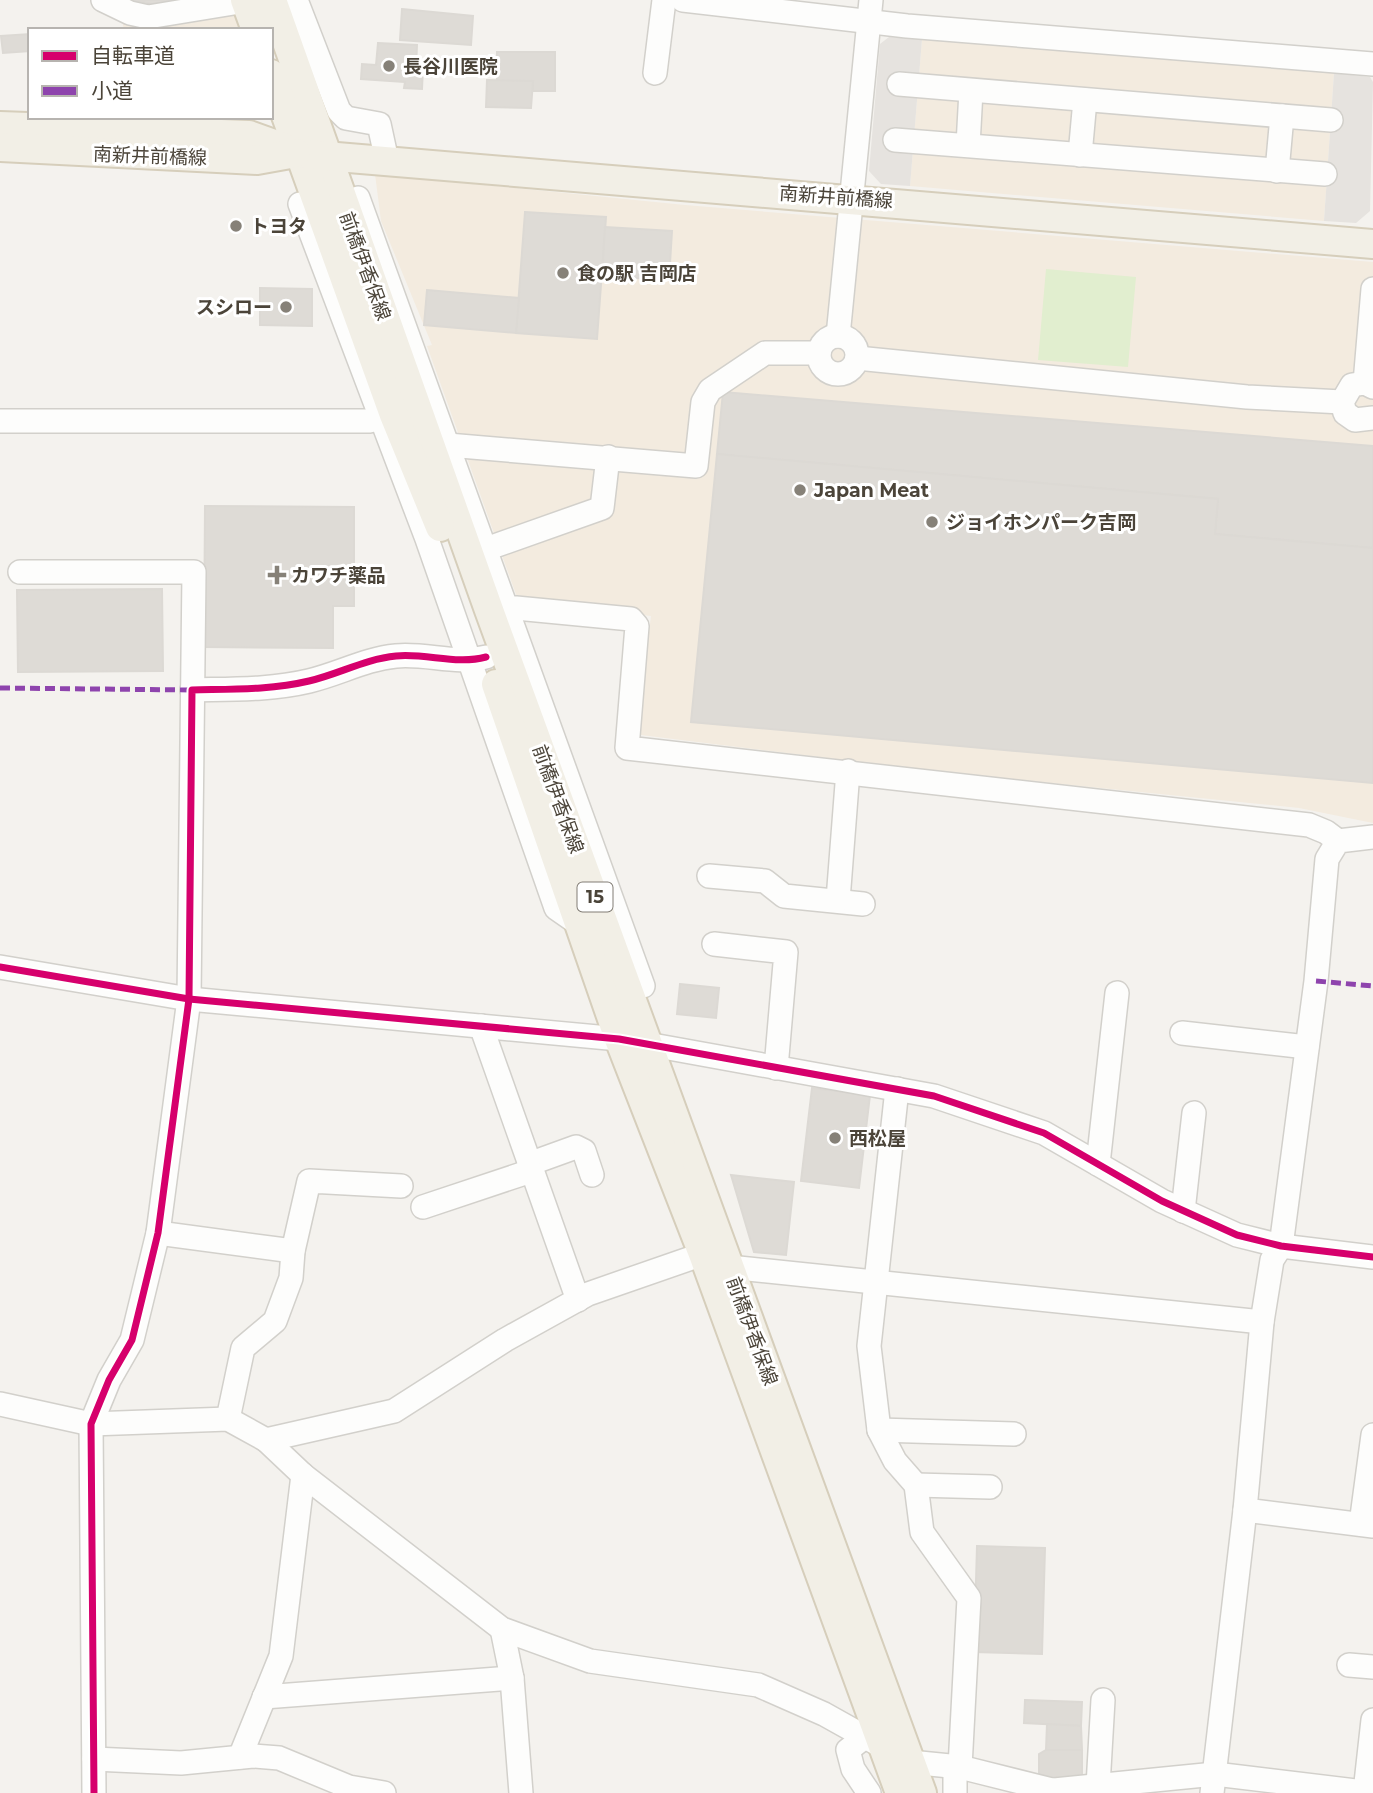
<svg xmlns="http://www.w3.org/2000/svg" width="1373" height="1793" font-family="Montserrat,'Noto Sans JP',sans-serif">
<rect width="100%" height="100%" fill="#f4f2ee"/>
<g fill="#f3ebdf">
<polygon points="232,8 241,30 124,30 121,15"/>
<polygon points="922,39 1334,73 1324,221 910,186"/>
<polygon points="375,174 685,205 1373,262 1373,823 1299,808 950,773 641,735 636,732 651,616 518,600 427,346 432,345 381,221"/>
</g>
<polygon fill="#e1eecf" points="1046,269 1136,277 1128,367 1038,360"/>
<g fill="#e6e3df">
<polygon points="889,37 922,39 910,186 881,184 869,171 880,44"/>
<polygon points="1334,73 1370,77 1373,82 1370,211 1356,223 1324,221"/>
</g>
<g fill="#dedbd6" stroke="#dcd9d4" stroke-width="2">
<polygon points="133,0 184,0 152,4"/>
<polygon points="402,9 473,16 471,45 400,40"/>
<polygon points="30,34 30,51 3,53 1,36"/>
<polygon points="378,43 417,45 416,68 423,68 422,89 404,88 405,82 361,79 362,64 376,65"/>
<polygon points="497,52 555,52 555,91 533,91 533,81 497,81"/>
<polygon points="487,80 533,81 531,108 486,107"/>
<polygon points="525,212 606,217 597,339 516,333"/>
<polygon points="605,227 672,231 669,280 602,276"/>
<polygon points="260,288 312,289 312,326 260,325"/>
<polygon points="427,290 519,298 516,333 424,325"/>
<polygon points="723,392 1373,446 1373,548 1215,534 1218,499 717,454"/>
<polygon points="717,454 1218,499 1215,534 1373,548 1373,783 691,722"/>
<polygon points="205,506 354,507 354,606 333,606 333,648 204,647"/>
<polygon points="162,589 163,671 18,672 17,590"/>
<polygon points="680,984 719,988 716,1018 677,1014"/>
<polygon points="812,1088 870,1095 859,1188 801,1181"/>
<polygon points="731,1175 794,1182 786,1255 754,1252"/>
<polygon points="977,1546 1045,1548 1042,1654 974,1652"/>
<polygon points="1025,1700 1082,1702 1081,1726 1024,1723"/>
<polygon points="1047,1724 1081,1726 1082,1750 1046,1750"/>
<polygon points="1046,1750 1082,1750 1082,1778 1039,1779 1039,1754"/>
</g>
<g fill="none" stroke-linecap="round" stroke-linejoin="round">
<g stroke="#d2d0cb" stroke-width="26">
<g id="minor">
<polyline points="103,0 130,13 148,17 246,1"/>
<polyline points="296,0 339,111 346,118 379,124 387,161"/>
<polyline points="683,0 907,26 1373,64"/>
<polyline points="655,73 664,0"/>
<polyline points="899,84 1331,120"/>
<polyline points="895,140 1325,174"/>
<polyline points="968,145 971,91"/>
<polyline points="1080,155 1085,100"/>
<polyline points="1277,171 1282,116"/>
<polyline points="358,198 643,986"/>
<polyline points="300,204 427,539 556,908 579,924"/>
<polyline points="838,336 871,0"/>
<circle cx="838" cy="355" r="19"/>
<polyline points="857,358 1247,397 1342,402"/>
<polyline points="1365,383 1373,289"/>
<polyline points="1373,387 1365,383 1352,385 1342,402 1345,413 1355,420 1373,418"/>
<polyline points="0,421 369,421 394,415"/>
<polyline points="436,444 696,466 703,402 710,390 765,353 819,353"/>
<polyline points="469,555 602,508 608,457"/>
<polyline points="20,572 194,572 189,999 158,1233 132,1340 109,1380 91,1424 94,1793"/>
<polyline points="489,610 516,608 631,619 637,626 627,748 1309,825 1326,832 1338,841"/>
<path d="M192,690C232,689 271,690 309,681C339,674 365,659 396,656C427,653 456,665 486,657"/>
<polyline points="1373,837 1338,841 1327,859 1316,981 1281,1246 1272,1260 1262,1322 1245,1510 1373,1526"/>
<polyline points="709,876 765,881 784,896 863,904"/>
<polyline points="838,900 848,771"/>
<polyline points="714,944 786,952 776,1068"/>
<polyline points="0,967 189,999 619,1039 934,1096 1044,1133 1162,1201 1237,1235 1281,1246 1373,1257"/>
<polyline points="481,1026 578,1300"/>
<polyline points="1182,1033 1307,1047"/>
<polyline points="897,1089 869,1346 879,1430 895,1461 916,1485 922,1532 969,1598 960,1767"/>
<polyline points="529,1164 576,1147 584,1151 592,1175"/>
<polyline points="1098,1164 1117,993"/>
<polyline points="423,1207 531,1171"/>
<polyline points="1183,1211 1194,1113"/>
<polyline points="158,1233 293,1251"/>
<polyline points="729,1267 1262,1322"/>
<polyline points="0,1404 91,1424 228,1419 266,1440 394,1411 505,1340 588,1294 703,1254"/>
<polyline points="228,1419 243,1348 275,1321 291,1278 293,1251 309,1181 401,1186"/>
<polyline points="879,1430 1014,1434"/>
<polyline points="266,1440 303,1475 502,1629 590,1661 758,1685 824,1714 910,1762 960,1767 1064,1793"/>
<polyline points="916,1485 990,1487"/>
<polyline points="1361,1524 1373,1435"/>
<polyline points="502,1629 512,1678 521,1793"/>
<polyline points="1349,1665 1373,1667"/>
<polyline points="264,1697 512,1678"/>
<polyline points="866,1736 848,1750 853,1769 869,1793"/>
<polyline points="240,1757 281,1656 303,1475"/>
<polyline points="94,1759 181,1763 253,1756 279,1758 349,1787 384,1793"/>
<polyline points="955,1766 955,1793"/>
<polyline points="1098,1786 1103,1700"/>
<polyline points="1054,1790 1215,1774 1373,1793"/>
<polyline points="1365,1792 1373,1720"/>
<polyline points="1212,1793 1245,1510"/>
</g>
</g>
<g stroke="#d6cebb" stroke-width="32">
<g id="major">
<polyline points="245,0 256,30"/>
<polyline points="272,0 489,610 922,1793"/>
<polyline points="271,74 394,415 440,527"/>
<polyline points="0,126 249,135 299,153 325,156 1373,244"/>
<polyline points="0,147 257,160 296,153"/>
<polyline points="496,684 619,1039 703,1254 900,1793"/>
</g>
</g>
<use href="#minor" stroke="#fdfdfc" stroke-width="23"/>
<use href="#major" stroke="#f2efe6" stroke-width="28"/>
<g stroke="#8e44ad" stroke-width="5" stroke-dasharray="10 5" stroke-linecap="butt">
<polyline points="0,688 192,690"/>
<polyline points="1316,981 1373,986"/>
</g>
<g stroke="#fff" stroke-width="11">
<g id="cycleway">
<polyline points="0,967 189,999 619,1039 934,1096 1044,1133 1162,1201 1237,1235 1281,1246 1373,1257"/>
<path d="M94,1793L91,1424L109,1380L132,1340L158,1233L189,999L192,690C232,689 271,690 309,681C339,674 365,659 396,656C427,653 456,665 486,657"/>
</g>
</g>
<use href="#cycleway" stroke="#d6006c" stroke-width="7"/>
</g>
<g fill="#868178" stroke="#fff" stroke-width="2.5">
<circle cx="389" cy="66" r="7"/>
<circle cx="236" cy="226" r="7"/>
<circle cx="563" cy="273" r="7"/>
<circle cx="286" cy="307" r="7"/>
<circle cx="800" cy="490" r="7"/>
<circle cx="932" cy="522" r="7"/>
<path d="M273.5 564.5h7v7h7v7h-7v7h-7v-7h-7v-7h7z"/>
<circle cx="835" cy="1138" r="7"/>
</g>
<g text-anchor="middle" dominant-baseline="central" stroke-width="6" stroke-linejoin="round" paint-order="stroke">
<rect fill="#fff" stroke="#817c74" stroke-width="2" x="577.5" y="882.5" width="35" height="29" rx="5"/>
<g font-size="18" font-weight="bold" fill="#4b4439">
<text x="595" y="897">15</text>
</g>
<g font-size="19" font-weight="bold" fill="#4b4439" stroke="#fff" text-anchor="start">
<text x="403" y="66">長谷川医院</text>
<text x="250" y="226">トヨタ</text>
<text x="577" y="273">食の駅 吉岡店</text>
<text x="272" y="307" text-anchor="end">スシロー</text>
<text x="814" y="490">Japan Meat</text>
<text x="946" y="522">ジョイホンパーク吉岡</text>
<text x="291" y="575">カワチ薬品</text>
<text x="849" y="1138">西松屋</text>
</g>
<g font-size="19" fill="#4b4439" stroke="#fff">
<text transform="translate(150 156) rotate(2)">南新井前橋線</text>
<text transform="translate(836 197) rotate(4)">南新井前橋線</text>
<text transform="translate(365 266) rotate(70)">前橋伊香保線</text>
<text transform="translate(558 799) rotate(70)">前橋伊香保線</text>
<text transform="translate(752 1331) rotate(70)">前橋伊香保線</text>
</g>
</g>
<rect x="28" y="28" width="245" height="91" fill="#ffffff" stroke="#b7b4b0" stroke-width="2"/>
<rect x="42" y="51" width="35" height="10" fill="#d6006c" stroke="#b7b4b0" stroke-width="2"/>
<text x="91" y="63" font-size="21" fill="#4b4439">自転車道</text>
<rect x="42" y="86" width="35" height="10" fill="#8e44ad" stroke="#b7b4b0" stroke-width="2"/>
<text x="91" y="98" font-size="21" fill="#4b4439">小道</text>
</svg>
